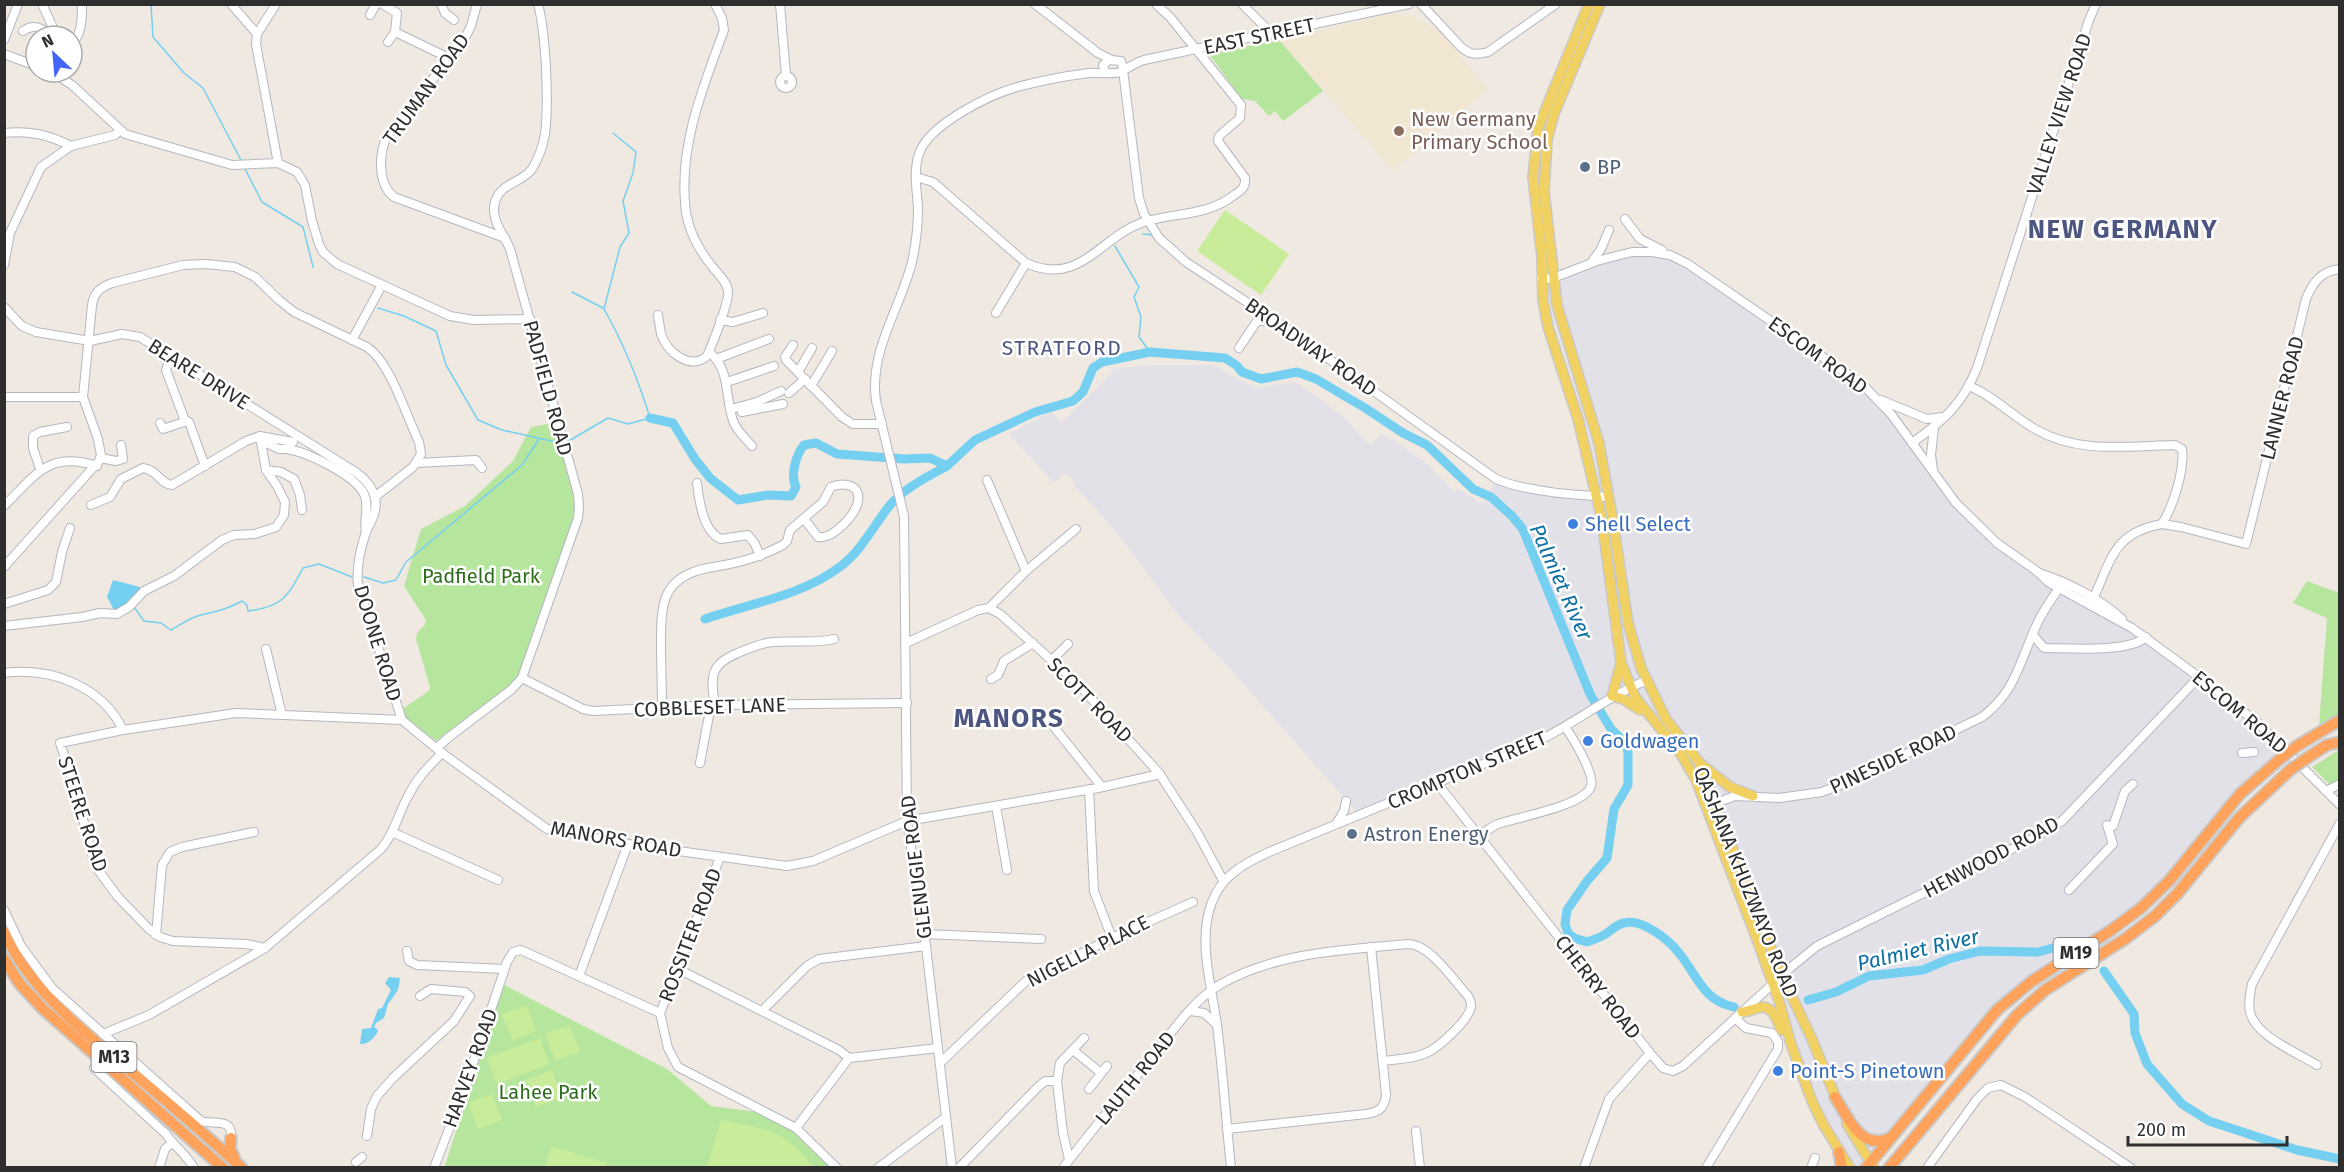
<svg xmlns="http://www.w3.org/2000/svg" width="2344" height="1172" font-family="'Fira Sans',sans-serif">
<rect width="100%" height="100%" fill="#efe9e1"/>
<polygon fill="#e3e1e8" points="1671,255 1877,399 1956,504 2009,554 2133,628 2199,677 2288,753 2259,776 2155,895 2020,989 1866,1167 1851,1167 1823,1124 1696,780 1631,687 1566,727 1360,816 1233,672 1179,616 1122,539 1075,486 1073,479 1064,473 1054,483 1009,434 1048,413 1053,413 1062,422 1112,373 1111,369 1152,365 1213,365 1255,388 1296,382 1344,417 1370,445 1381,434 1397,442 1430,466 1454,492 1458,489 1483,504 1496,479 1604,497 1584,416 1554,322 1545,279 1615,256"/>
<polygon fill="#f0e6d1" points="1395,13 1416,18 1440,32 1488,89 1393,171 1279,40"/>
<g fill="#b6e59e">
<polygon points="1279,40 1323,91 1283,121 1275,111 1269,116 1255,101 1242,99 1209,54"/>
<path d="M554,423C567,447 578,498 573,525L520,678L436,741L404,718L401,710L429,691L430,687L416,639L417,633L424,626L426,620L404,586L421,529L465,506L513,461L531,427Z"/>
<polygon points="2307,581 2339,593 2339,714 2319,726 2327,618 2293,603"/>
<polygon points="2339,750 2339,783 2329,784 2312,767"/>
<polygon points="504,985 667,1069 711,1106 766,1113 796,1128 838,1168 444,1168"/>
</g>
<g fill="#c9ec9a">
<polygon points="1225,210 1289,254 1261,295 1197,251"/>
<polygon points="527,1005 536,1031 512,1040 502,1014"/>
<polygon points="570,1025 580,1052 555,1061 545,1034"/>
<polygon points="540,1038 549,1064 497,1084 487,1058"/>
<polygon points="552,1070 562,1097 536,1107 526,1080"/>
<polygon points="492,1094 502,1120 478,1129 468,1103"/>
<path d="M721,1120C763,1128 787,1130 813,1167H707Z"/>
<polygon points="551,1146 606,1163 604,1167 545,1167"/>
</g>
<g fill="#75cff0">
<polygon points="113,580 140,587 141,591 126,606 114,610 107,597"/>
<path d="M389,977L400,978L398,990L388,1004L384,1018L376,1023L374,1027L378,1030C376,1037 368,1045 360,1044L362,1029L371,1028L378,1009L382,1008L391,990L385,983Z"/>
</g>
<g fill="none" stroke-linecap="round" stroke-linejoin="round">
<g stroke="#75cff0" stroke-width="1.5">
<polyline points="151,4 153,37 184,73 203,88 242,162"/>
<polyline points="245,169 262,202 303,227 313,267"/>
<polyline points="1143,234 1152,235"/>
<polyline points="1115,246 1139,287 1134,297 1141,317 1139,337 1150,352"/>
<polyline points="572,292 603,308"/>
<polyline points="378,308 404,316 436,331 446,365 478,420 502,430 556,442"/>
<path d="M567,442L608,418L628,424L650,418C638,379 624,344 604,309L620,247L629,233L623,201L633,173L636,152L613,133"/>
<polyline points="364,577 383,583 396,580 406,562 522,465 539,439"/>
<path d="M134,607L144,621L161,623L171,630C180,625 191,617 201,615C217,611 228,609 242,601L247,605L248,611C283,607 288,596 303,568L319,564L352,577"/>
</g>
<g stroke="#75cff0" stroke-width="9">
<path d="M650,418L673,423L695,459L710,478L738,500L768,495L791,496L796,487C790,475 796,455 804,445L816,443L837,454L905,459L930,458L947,466L975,440L1035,412L1073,401L1083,392L1093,368L1102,362L1150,352L1225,358L1236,365L1242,372L1261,379L1297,372L1316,379L1365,408L1403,433L1427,445L1473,489L1491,497L1512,516L1522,528L1526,537L1590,694L1611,729L1625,742L1628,752V785L1614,809L1607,858L1587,881L1567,910L1565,924L1568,933L1574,938L1587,942C1592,940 1599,938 1604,935C1611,931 1615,925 1624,923C1642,918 1669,940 1679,953C1697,975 1703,1001 1734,1007"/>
<path d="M705,619C751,603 802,596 841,566C862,550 874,525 890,505C906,487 927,477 947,466"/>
<polyline points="2104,971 2134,1014 2135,1033 2147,1064 2182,1104 2209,1121 2297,1150 2340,1159"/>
<polyline points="1808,1000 1836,992 1869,976 1923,970 1949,959 1980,951 2038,952 2075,942"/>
</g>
<g stroke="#b4b7c1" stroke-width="10">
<g id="minor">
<polyline points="42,4 57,36"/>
<polyline points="231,4 257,34"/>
<polyline points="276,4 257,34 256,44 278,163"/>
<polyline points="382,4 397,13 395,32 388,42"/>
<polyline points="441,4 445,13 454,20"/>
<path d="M477,4L471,26L464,40L387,136C379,153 377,184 394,197L505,238"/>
<polyline points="780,4 786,75"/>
<polyline points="1035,4 1098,53 1112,60"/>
<polyline points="1242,4 1272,34"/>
<path d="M1421,4L1461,47C1470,55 1477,55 1488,52L1556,4"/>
<polyline points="370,15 376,4"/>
<path d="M23,31C34,23 42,28 52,36"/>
<polyline points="395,32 449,58"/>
<polyline points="4,40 18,4"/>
<path d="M72,44C82,34 82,19 82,4"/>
<polyline points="4,54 36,66"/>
<path d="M1123,70L1139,198L1144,214L1159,238L1186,262L1283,326L1496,479C1527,492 1576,495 1609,497"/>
<polyline points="1105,71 1103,65 1109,60 1121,61 1123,68"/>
<polyline points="52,72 72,85 125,134 232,165 278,163 297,172 305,185 312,221 319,244 323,252 337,264 450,316 474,320 530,319"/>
<circle cx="786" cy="82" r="6"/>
<path d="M4,133C29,130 49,135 71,146"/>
<path d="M916,177L933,182L1026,263C1079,287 1100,238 1141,223C1173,212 1205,217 1233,196C1240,191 1246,188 1245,178L1218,141L1219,136L1240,118L1241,105L1170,17L1157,5"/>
<polyline points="1625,219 1640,239 1662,250"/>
<polyline points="1591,263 1601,249 1609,230"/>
<polyline points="4,265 10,233 41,167 71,146 115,135 120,130"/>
<polyline points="1541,279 1553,278 1597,261 1632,252 1652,252 1670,255 1688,264 1862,384 1891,414 1956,503 1997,543 2038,572 2048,582 2132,628 2199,677 2258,723 2340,805"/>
<path d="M4,307L22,326L36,332L90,341L122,334L140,337L357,473C374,486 381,502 371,522C369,527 366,530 365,535C360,551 356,569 358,586L402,720"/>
<polyline points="996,313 1026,263"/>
<path d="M658,315C659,321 660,328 661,334C667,352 690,371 707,356C712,345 730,300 728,291C727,281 716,272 711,265C696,246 686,226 685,202C680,142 704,85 724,30L722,18L715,4"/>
<polyline points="720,320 733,322 763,313"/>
<polyline points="352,340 382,285"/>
<polyline points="793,345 785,357 786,360 842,417 853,424 882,424"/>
<polyline points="1239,348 1257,321 1274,321"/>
<path d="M709,352C732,370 724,400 734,423C738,432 746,439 752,446"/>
<polyline points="171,356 166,370 185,421"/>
<polyline points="716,359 769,339"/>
<polyline points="798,372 812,348"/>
<polyline points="727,382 774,366"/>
<polyline points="811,386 832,351"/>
<path d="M1969,386C1994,396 2012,416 2035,429C2078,454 2127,446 2175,445L2182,449C2185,469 2173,507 2162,524C2113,533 2112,559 2093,599"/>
<polyline points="789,393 805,379"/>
<polyline points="4,397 83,397"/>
<polyline points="1881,400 1927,419 1943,417"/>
<polyline points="731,409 757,402 781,391"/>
<polyline points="742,412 783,404"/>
<polyline points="160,423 163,429 187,421 189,422 205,466"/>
<polyline points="260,440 279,449 287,449 290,446"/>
<path d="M1912,443C1944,420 1962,405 1977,368L2089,20L2096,4"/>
<path d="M287,449C307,452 355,475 364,494C370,506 363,520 366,532"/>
<polyline points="100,458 116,461 123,459 121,445"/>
<polyline points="416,463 476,460 482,468"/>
<polyline points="40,469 33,448 33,436 40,432 67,427"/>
<polyline points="266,470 281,472 294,479 300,495 302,510"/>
<polyline points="1933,470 1931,455 1934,427"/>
<polyline points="987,480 1026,571"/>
<path d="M697,483C699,500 703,532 721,539L748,535L755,544L760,556"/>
<path d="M91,505L110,497L121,479L143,468C158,470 160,484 172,485L246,441L260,436L293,442"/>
<path d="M4,506C35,476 48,450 97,466"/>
<path d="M2162,524L2181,527L2246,544L2306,299C2313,282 2321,271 2340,269"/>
<path d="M4,567L99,461L101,455L98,439L83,397L92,305C94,292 101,287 112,283L183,265L206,264L235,267L255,277L279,300L294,312L367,347C391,363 406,416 419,442L421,454L413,467L376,496"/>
<path d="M2039,573C2068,582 2100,599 2122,619"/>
<polyline points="4,604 48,590 56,582 62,552 70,528"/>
<polyline points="989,608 1026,571 1076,529"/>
<polyline points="4,626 82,617 100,613 117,614 129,607 144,591 174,576 222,540 234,535 255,534 276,527 284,515 285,502 277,486 266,470 260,436"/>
<path d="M2033,635L2044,648C2068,648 2129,653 2146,637"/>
<polyline points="906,643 978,610 989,608 1000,614 1078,684 1159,773 1197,832 1224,882"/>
<polyline points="266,649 282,715"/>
<polyline points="1052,660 1068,644"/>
<path d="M4,673C51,667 102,686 123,730"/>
<polyline points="522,678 583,709 593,711 715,705 907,703"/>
<polyline points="991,679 998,675 1004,661 1033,643"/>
<path d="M715,705C710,677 710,664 738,653C749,648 761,643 773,642C794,640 813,644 834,639"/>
<path d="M662,706C662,686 661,666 661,645C661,605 661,577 708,568C737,563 756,559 783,545L787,541L790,530L823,502L831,487C843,482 861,484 858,501C856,515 832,540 818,537L804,519"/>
<polyline points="1046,717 1102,787"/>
<path d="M437,748L449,737L511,690L522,678L578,518L579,507L578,494L510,249C504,234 490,220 495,202C500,183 522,183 532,169C538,159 543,146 545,134C549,102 546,35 538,4"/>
<polyline points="2242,753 2254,752"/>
<polyline points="700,763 711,705"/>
<polyline points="1437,783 1650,1053 1663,1068 1673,1071 1683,1066 1790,968 1817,946 2034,838 2062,821 2199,677"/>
<polyline points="1089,789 1094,891 1112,938"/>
<polyline points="2326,791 2340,784"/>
<path d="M1710,805L1735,796L1779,798L1822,792L1848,782L1982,717C2017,691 2020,659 2038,622C2044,609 2054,596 2062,583"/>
<polyline points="996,806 1007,870"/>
<polyline points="1336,824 1344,811 1346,801"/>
<polyline points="2113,826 2125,791 2133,784"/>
<polyline points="392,832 498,880"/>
<path d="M1478,836C1485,832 1491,827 1498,824C1517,817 1585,806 1591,786C1595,774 1573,738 1565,727"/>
<polyline points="2069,890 2113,844 2107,825"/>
<path d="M4,910L21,946L52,988L201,1121C214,1125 233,1117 231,1138"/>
<polyline points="924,934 1041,939"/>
<polyline points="156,935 162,865 170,852 182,847 254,832"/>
<polyline points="265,948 246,944 173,941 160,937 148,928 118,897 98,870 90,849 77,793 60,743 123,730 236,713 402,720 442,753 547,829 628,844 787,866 813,861 907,821 1098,788 1156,775 1159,773"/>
<polyline points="407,951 409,961 417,965 504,969"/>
<polyline points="678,969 839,1050 849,1058 938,1048"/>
<polyline points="579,976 628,844"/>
<polyline points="762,1011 807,966 819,959 926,946"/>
<polyline points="1191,1011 1204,1013 1216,1024"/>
<polyline points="660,1013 678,969 720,857"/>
<path d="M103,1034L149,1015L265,948L381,849C394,834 398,815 407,798C417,778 427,768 442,753"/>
<polyline points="1073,1050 1101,1073"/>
<polyline points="940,1063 1026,981 1112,938 1193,902"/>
<path d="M2317,1065C2298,1053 2255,1036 2250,1012C2248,1003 2250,993 2252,984L2340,823"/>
<path d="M94,1068L166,1134C174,1146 186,1154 194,1168"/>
<polyline points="1057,1081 1060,1063 1084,1038"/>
<polyline points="1089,1089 1107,1066"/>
<polyline points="796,1128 849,1058"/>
<path d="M1227,1129L1366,1114C1379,1112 1385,1108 1386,1094L1371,947"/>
<polyline points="1416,1131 1420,1168"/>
<polyline points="367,1136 371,1109 377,1096 393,1078 454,1021 470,996 465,992 431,989 420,996"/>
<polyline points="356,1162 362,1157"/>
<polyline points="159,1168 165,1149 172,1143"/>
<polyline points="434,1168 464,1090 507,962 513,952 521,950 660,1013 668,1048 678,1067 796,1128 837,1168"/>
<polyline points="878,1168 946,1117"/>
<path d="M952,1168L926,946L907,821L904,516L876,401C869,350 900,310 912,262C916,244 918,227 918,208C917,191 913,171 919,154C928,125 989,95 1017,87C1040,81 1065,76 1089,73C1097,72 1114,75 1120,72C1128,68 1135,63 1144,60L1409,4"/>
<polyline points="959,1168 1038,1087 1045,1081 1057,1081 1063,1133 1069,1159"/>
<path d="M1063,1168C1092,1130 1122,1094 1152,1057C1172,1032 1193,1000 1221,984C1278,952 1344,950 1408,944C1430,944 1454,981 1468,996C1470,1000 1471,1001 1471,1005C1471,1019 1438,1048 1426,1053C1413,1059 1397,1059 1383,1061"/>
<path d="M1231,1168C1226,1120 1223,1072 1217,1025C1212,988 1197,939 1212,902C1222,875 1245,863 1269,852L1534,743C1573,725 1606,697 1645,681"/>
<polyline points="1584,1168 1609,1099 1650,1053"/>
<polyline points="1706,1168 1778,1049 1778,1042 1772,1033 1746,1028 1735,1018"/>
<polyline points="1811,1168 1815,1158"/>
<polyline points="1927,1168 1977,1099 1988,1088 2001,1085 2025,1097 2131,1168"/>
</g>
</g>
<g stroke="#c9c9c9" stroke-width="12">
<g id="major">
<polyline points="1589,4 1538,128 1533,177 1542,257 1543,300 1548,327 1578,419 1602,520 1621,662 1635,697 1681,754 1696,780 1758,942 1779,1001 1791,1044 1812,1101 1823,1124 1850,1168"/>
<polyline points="1600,4 1554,114 1547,140 1544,191 1557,305 1599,443 1613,521 1628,623 1641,668 1666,719 1699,762 1782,976 1811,1037 1838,1103"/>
<polyline points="1621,663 1612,696 1623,699 1640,710"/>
<polyline points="1701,764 1730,787 1753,796"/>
<path d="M1742,1012C1748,1012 1751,1010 1757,1008C1772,1003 1777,1019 1781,1030"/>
<polyline points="1847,1124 1874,1168"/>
</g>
</g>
<g stroke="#c9c9c9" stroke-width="14">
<g id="highway">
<polyline points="2297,746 2340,720"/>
<polyline points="2307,758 2327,745 2340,742"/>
<path d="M4,932C31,992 86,1033 135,1075C171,1105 207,1136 242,1168"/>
<polyline points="4,959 19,983 43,1009 223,1168"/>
<path d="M1835,1097C1848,1117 1859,1149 1888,1139"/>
<polyline points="231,1138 230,1149 234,1157"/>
<polyline points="1839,1152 1842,1168"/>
<polyline points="1866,1168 1997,1010 2032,981 2110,931 2141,908 2169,881 2240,794 2281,758"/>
<polyline points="1889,1168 2017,1015 2045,990 2125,939 2155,916 2177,894 2239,818 2290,770"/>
</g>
</g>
<use href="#minor" stroke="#fff" stroke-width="8"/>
<use href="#major" stroke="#f2d163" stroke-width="9"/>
<use href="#highway" stroke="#ffa35c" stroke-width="10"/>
<g stroke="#c9c9c9" stroke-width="14" stroke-linecap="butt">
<g id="highway-bridge">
<polyline points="2281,758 2297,746"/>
<polyline points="2290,770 2307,758"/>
</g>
</g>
<use href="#highway-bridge" stroke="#ffa35c" stroke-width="10"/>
</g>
<circle fill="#8d6e63" stroke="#fff" stroke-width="2" cx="1399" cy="131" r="6"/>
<g fill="#5c6f8a" stroke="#fff" stroke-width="2">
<circle cx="1585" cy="167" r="6"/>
<circle cx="1352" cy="834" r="6"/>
</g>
<g fill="#3f7fe0" stroke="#fff" stroke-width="2">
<circle cx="1573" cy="524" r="6"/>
<circle cx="1588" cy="741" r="6"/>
<circle cx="1778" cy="1071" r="6"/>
</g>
<g text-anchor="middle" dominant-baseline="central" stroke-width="5" stroke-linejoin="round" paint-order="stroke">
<g fill="#fff" stroke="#6d6d6d" stroke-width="1.5">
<rect x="2053.5" y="938" width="45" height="30" rx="4.5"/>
<rect x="91.5" y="1042" width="45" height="30" rx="4.5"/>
</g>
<g font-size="18" font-weight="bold" fill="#2e2e2e">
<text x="2076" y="953">M19</text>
<text x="114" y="1057">M13</text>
</g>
<g font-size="20" fill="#2e2e2e" stroke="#fff">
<text transform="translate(1259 36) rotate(-12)">EAST STREET</text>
<text transform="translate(426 89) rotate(-54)">TRUMAN ROAD</text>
<text transform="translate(2059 114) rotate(-72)">VALLEY VIEW ROAD</text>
<text transform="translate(1311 347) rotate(35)">BROADWAY ROAD</text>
<text transform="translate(1818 355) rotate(36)">ESCOM ROAD</text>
<text transform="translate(199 374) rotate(32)">BEARE DRIVE</text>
<text transform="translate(548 388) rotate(75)">PADFIELD ROAD</text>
<text transform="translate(2282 398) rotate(-76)">LANNER ROAD</text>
<text transform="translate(378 643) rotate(73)">DOONE ROAD</text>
<text transform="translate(1090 700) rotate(45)">SCOTT ROAD</text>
<text transform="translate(710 707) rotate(-2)">COBBLESET LANE</text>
<text transform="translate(2240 712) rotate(40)">ESCOM ROAD</text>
<text transform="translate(1893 759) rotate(-25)">PINESIDE ROAD</text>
<text transform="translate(1467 770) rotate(-23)">CROMPTON STREET</text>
<text transform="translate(83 814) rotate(72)">STEERE ROAD</text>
<text transform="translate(616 839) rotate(10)">MANORS ROAD</text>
<text transform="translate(1991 857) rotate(-28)">HENWOOD ROAD</text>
<text transform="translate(916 867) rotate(-97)">GLENUGIE ROAD</text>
<text transform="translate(1746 882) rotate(68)">QASHANA KHUZWAYO ROAD</text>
<text transform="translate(690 935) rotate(-69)">ROSSITER ROAD</text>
<text transform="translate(1088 951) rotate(-27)">NIGELLA PLACE</text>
<text transform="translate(1598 987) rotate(52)">CHERRY ROAD</text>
<text transform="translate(470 1068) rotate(-70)">HARVEY ROAD</text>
<text transform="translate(1135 1078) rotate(-51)">LAUTH ROAD</text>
</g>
<g font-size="20" fill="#785e54" stroke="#fff" text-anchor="start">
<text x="1411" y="119">New Germany<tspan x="1411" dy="23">Primary School</tspan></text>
</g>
<g font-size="20" fill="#4e5e75" stroke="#fff" text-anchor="start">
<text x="1597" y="167">BP</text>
<text x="1364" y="834">Astron Energy</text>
</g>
<g font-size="20" fill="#366cbe" stroke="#fff" text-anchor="start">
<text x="1585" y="524">Shell Select</text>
<text x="1600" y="741">Goldwagen</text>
<text x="1790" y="1071">Point-S Pinetown</text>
</g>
<g font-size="20" fill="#2c6e1b" stroke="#fff">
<text x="481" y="576">Padfield Park</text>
<text x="548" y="1092">Lahee Park</text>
</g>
<g font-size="21" letter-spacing="1.5" fill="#4d5680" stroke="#fff">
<text x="1062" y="348">STRATFORD</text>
</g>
<g font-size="21" font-style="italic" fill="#0d6fa3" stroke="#fff">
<text transform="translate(1561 582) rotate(66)">Palmiet River</text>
<text transform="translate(1918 950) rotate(-13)">Palmiet River</text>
</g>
<g font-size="26" font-weight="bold" letter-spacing="1.5" fill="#4d5680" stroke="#fff">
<text x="2123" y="229">NEW GERMANY</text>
<text x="1009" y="718">MANORS</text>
</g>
</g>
<rect width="2344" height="1172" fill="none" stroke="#2e2e2e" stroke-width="12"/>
<g transform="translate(54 54) rotate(334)"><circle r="28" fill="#ffffff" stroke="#ababab" stroke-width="1.5"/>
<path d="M0-4.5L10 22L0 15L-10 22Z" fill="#4264fb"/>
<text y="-9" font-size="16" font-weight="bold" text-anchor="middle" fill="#2e2e2e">N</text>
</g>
<path d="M2128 1136v9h159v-9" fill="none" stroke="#2e2e2e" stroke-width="3"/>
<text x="2137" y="1136" font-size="18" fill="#2e2e2e" stroke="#ffffff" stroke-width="4.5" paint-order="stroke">200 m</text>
</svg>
